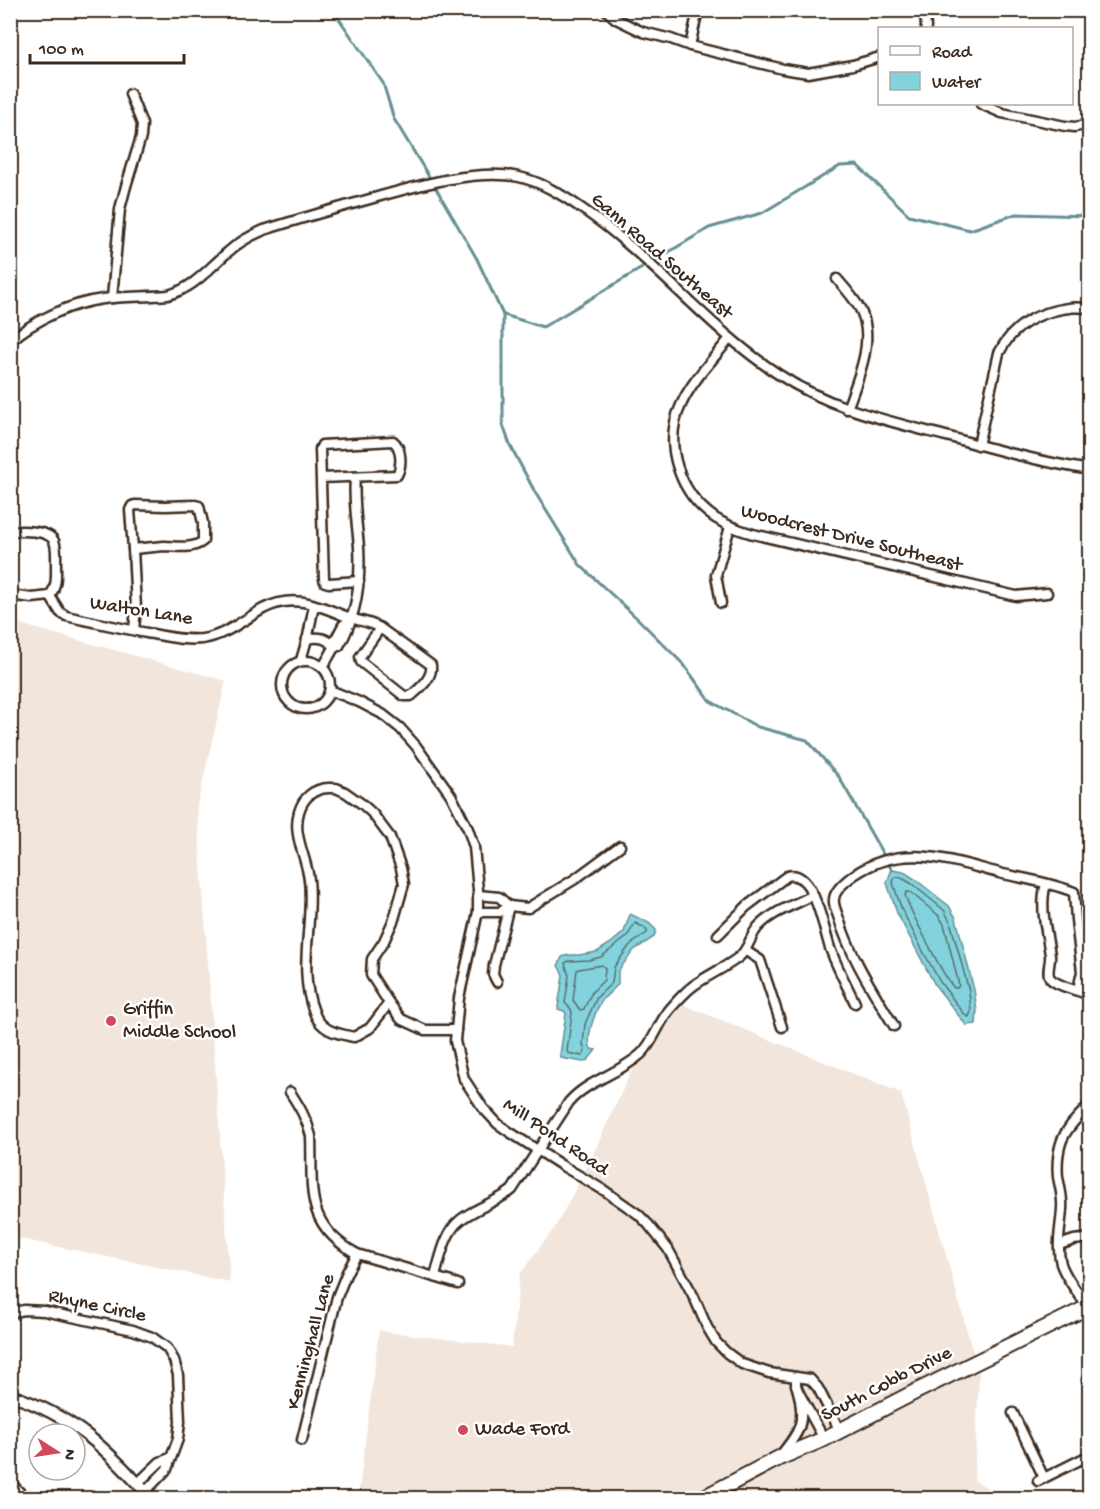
<svg xmlns="http://www.w3.org/2000/svg" width="1100" height="1509" font-family="'Gochi Hand',sans-serif">
<rect width="100%" height="100%" fill="#fff"/>
<filter id="ink" filterUnits="userSpaceOnUse"><feTurbulence type="fractalNoise" baseFrequency=".0167" numOctaves="2"/><feDisplacementMap in="SourceGraphic" scale="12" xChannelSelector="R" yChannelSelector="G"/><feConvolveMatrix kernelMatrix="1 2 1 2 8 2 1 2 1" color-interpolation-filters="sRGB"/></filter>
<g filter="url(#ink)">
<g fill="#f2e5db">
<polygon points="10,620 27,626 226,681 197,806 230,1282 11,1237"/>
<polygon points="684,1005 901,1093 979,1374 974,1480 1005,1498 358,1498 379,1331 512,1347 520,1274 556,1226 589,1163 641,1050"/>
</g>
<g fill="#83d3df" stroke="#668f92" stroke-width="1.5">
<polygon points="892,870 904,872 915,879 949,906 956,918 974,990 977,1011 976,1024 966,1025 935,985 897,913 887,883 890,874"/>
<path d="M630,914L649,923L656,930L654,937L634,950L618,971V984C614,989 609,993 604,998C596,1008 585,1037 591,1049L596,1050L588,1060L583,1062L561,1058L560,1055L566,1013L564,1011L558,1009V1007L563,976L562,972L558,966L562,957L568,955H579L597,952L611,943L624,932Z"/>
</g>
<g fill="none" stroke-linecap="round" stroke-linejoin="round">
<g stroke="#586e6b" stroke-width="1.5">
<polygon points="897,877 902,878 912,884 944,910 950,921 969,991 971,1011 969,1017 965,1015 940,982 924,953 902,910 893,883 894,879"/>
<path d="M907,892H910L938,915L944,924L959,985L957,988H954C942,973 934,955 925,938C918,924 910,910 905,895Z"/>
<polygon points="635,923 645,928 647,931 647,933 630,945 614,967 612,983 597,997 585,1024 583,1045 585,1051 584,1054 582,1056 568,1053 567,1051 572,1013 571,1009 565,1003 569,976 565,963 569,961 589,960 601,957 627,937"/>
<polygon points="602,965 605,968 604,980 592,992 584,1009 580,1010 573,1000 577,970 579,969"/>
</g>
<g stroke="#668f92" stroke-width="3">
<polyline points="333,10 383,83 394,119 434,185 477,259 503,315 503,425 510,445 536,494 580,565 639,620 684,665 710,701 758,727 807,740 839,777 892,870"/>
<polyline points="504,315 543,327 709,228 762,213 840,166 857,165 909,215 970,230 1016,214 1090,216"/>
</g>
<g stroke="#3b2a1e" stroke-width="13">
<g id="minor">
<polyline points="606,10 616,19 643,32 671,39 690,46 783,69 808,73 853,65 880,57"/>
<polyline points="925,10 926,28"/>
<polyline points="690,46 698,10"/>
<polyline points="981,104 1002,113 1065,126 1075,127 1090,124"/>
<path d="M837,279C845,288 854,298 860,309C876,340 858,378 847,409"/>
<polyline points="112,298 120,209 126,186 141,137 142,124 130,94"/>
<path d="M730,338C713,360 692,380 681,405C662,445 680,494 715,518C727,526 740,530 753,534L1016,596L1047,593"/>
<path d="M10,341C35,320 71,303 103,299C124,296 146,297 168,295C194,288 208,269 228,252C239,242 250,236 264,230C299,219 334,209 370,199C413,187 475,168 519,177C542,182 562,195 581,208C652,256 706,327 778,374C829,408 888,421 946,436C993,449 1041,462 1090,470"/>
<path d="M978,445L999,353C1011,329 1031,316 1057,310C1068,308 1078,306 1090,309"/>
<path d="M321,478L397,475C402,466 402,448 393,441L322,445L320,449L324,579L325,582L329,583L359,581"/>
<path d="M135,505L165,506L195,505L199,506L203,523V541C192,550 177,546 164,546C154,547 144,548 133,549L130,510L132,506Z"/>
<path d="M10,532C21,530 49,530 54,541C57,548 56,557 56,565C56,578 57,585 50,596L32,598L10,595"/>
<polyline points="133,549 136,608 134,630"/>
<path d="M50,596L60,612L66,616C93,622 120,628 147,633C165,636 183,641 202,639C225,636 243,620 263,609C295,592 319,606 350,618C360,621 371,622 380,628"/>
<polyline points="721,603 716,575 730,527"/>
<path d="M380,628L431,665C433,678 420,688 411,696H404L361,662L360,657L362,654Z"/>
<path d="M307,639C319,636 326,638 334,646"/>
<path d="M335,646H339C357,616 361,581 359,547C357,523 353,501 355,477"/>
<polyline points="301,660 308,636 314,605"/>
<circle cx="306" cy="685" r="24"/>
<polyline points="323,667 335,646 334,642 343,625 352,619"/>
<polyline points="330,690 359,702 382,714 400,728 416,746 451,795 468,829 474,847 478,890 478,912 459,998 455,1041 464,1079 483,1108 498,1124 511,1133 561,1165 605,1191 638,1214 648,1224 668,1249 694,1297 707,1327 716,1342 727,1353 742,1364 769,1373 810,1379 818,1388 840,1431"/>
<path d="M328,788H336L345,792L362,804L372,813L390,837L401,868L404,884L394,919L384,941L372,959L371,975L389,1003L370,1028L354,1037C340,1034 326,1032 318,1020C316,1018 315,1014 314,1012C297,970 314,923 309,880C307,858 292,835 299,812C303,798 313,789 328,788Z"/>
<path d="M1046,884C1039,906 1047,933 1050,955C1051,962 1046,972 1050,978C1056,986 1080,991 1090,995"/>
<polyline points="478,895 499,897 509,906"/>
<polyline points="478,912 500,912 509,906 528,908 575,879 620,846"/>
<path d="M718,935L747,906L787,876C815,868 824,933 831,951C838,969 847,986 855,1003"/>
<polyline points="746,951 760,960 782,1027"/>
<polyline points="497,982 493,974 494,965 509,906"/>
<polyline points="389,1003 401,1019 425,1030 456,1030"/>
<path d="M894,1026C873,991 850,956 838,916C836,911 833,904 834,899C835,889 847,880 854,875C903,841 951,861 1003,874C1027,879 1052,883 1074,892L1076,920L1082,972L1079,985L1076,990"/>
<path d="M290,1092C299,1106 307,1119 311,1136C313,1189 303,1224 357,1254L458,1284"/>
<polyline points="1059,1245 1074,1240 1090,1238"/>
<path d="M435,1276C440,1260 444,1237 456,1224C469,1210 496,1203 512,1190L569,1102C588,1080 619,1074 641,1054C654,1042 658,1023 670,1009C677,1001 685,992 693,986C708,975 725,968 739,957C749,949 750,936 758,927C773,911 795,905 813,895"/>
<path d="M1088,1307C1079,1294 1066,1279 1061,1264C1056,1245 1061,1227 1062,1209C1063,1197 1060,1188 1058,1177C1057,1166 1058,1151 1062,1140C1068,1125 1080,1116 1090,1104"/>
<polyline points="10,1313 24,1310 44,1311 133,1330 152,1337 167,1348 174,1360 178,1375 180,1422 178,1439 167,1469 145,1492"/>
<polyline points="796,1377 796,1385 798,1391 824,1439"/>
<polyline points="1087,1380 1090,1385"/>
<polyline points="1013,1413 1044,1478"/>
<polyline points="302,1440 337,1297 347,1272 357,1254"/>
<path d="M780,1456C800,1431 806,1423 798,1391"/>
<polyline points="1038,1481 1090,1455"/>
<polyline points="10,1482 25,1498"/>
<polyline points="137,1484 160,1462 170,1458"/>
</g>
</g>
<g stroke="#3b2a1e" stroke-width="15">
<path id="tertiary" d="M10,1395C76,1417 106,1449 151,1498"/>
</g>
<g stroke="#3b2a1e" stroke-width="18">
<polyline id="primary" points="703,1498 779,1458 824,1439 913,1393 1090,1306"/>
</g>
<use href="#minor" stroke="#fff" stroke-width="8"/>
<use href="#tertiary" stroke="#fff" stroke-width="10"/>
<use href="#primary" stroke="#fff" stroke-width="14"/>
</g>
</g>
<g fill="#d1495b" stroke="#fff" stroke-width="2">
<circle cx="111" cy="1021" r="6"/>
<circle cx="463" cy="1430" r="6"/>
</g>
<g text-anchor="middle" dominant-baseline="central" stroke-width="5" stroke-linejoin="round" paint-order="stroke">
<g font-size="20" fill="#3b2a1e" stroke="#fff">
<text transform="translate(661 257) rotate(41)">Gann Road Southeast</text>
<text transform="translate(851 539) rotate(14)">Woodcrest Drive Southeast</text>
<text transform="translate(141 612) rotate(9)">Walton Lane</text>
<text transform="translate(555 1138) rotate(34)">Mill Pond Road</text>
<text transform="translate(97 1307) rotate(12)">Rhyne Circle</text>
<text transform="translate(312 1342) rotate(-75)">Kenninghall Lane</text>
<text transform="translate(887 1385) rotate(-27)">South Cobb Drive</text>
</g>
<g font-size="20" fill="#3b2a1e" stroke="#fff" text-anchor="start">
<text x="123" y="1010">Griffin<tspan x="123" dy="23">Middle School</tspan></text>
<text x="475" y="1430">Wade Ford</text>
</g>
</g>
<rect width="1100" height="1509" fill="none" stroke="#fff" stroke-width="36"/>
<rect x="18" y="18" width="1064" height="1473" fill="none" stroke="#3b2a1e" stroke-width="2" filter="url(#ink)"/>
<rect x="878" y="27" width="195" height="78" fill="#ffffff" stroke="#b1aaa5" stroke-width="1.5"/>
<rect x="890" y="46" width="30" height="9" fill="#ffffff" stroke="#b1aaa5" stroke-width="1.5"/>
<text x="932" y="57" font-size="18" fill="#3b2a1e">Road</text>
<rect x="890" y="72" width="30" height="18" fill="#83d3df" stroke="#b1aaa5" stroke-width="1.5"/>
<text x="932" y="87" font-size="18" fill="#3b2a1e">Water</text>
<g transform="translate(57 1452) rotate(102)"><circle r="28" fill="#ffffff" stroke="#b1aaa5" stroke-width="1.5"/>
<path d="M0-4.5L10 22L0 15L-10 22Z" fill="#d1495b"/>
<text y="-9" font-size="16" font-weight="bold" text-anchor="middle" fill="#3b2a1e">N</text>
</g>
<path d="M30 54v9h154v-9" fill="none" stroke="#3b2a1e" stroke-width="3"/>
<text x="39" y="54" font-size="18" fill="#3b2a1e" stroke="#ffffff" stroke-width="4.5" paint-order="stroke">100 m</text>
</svg>
